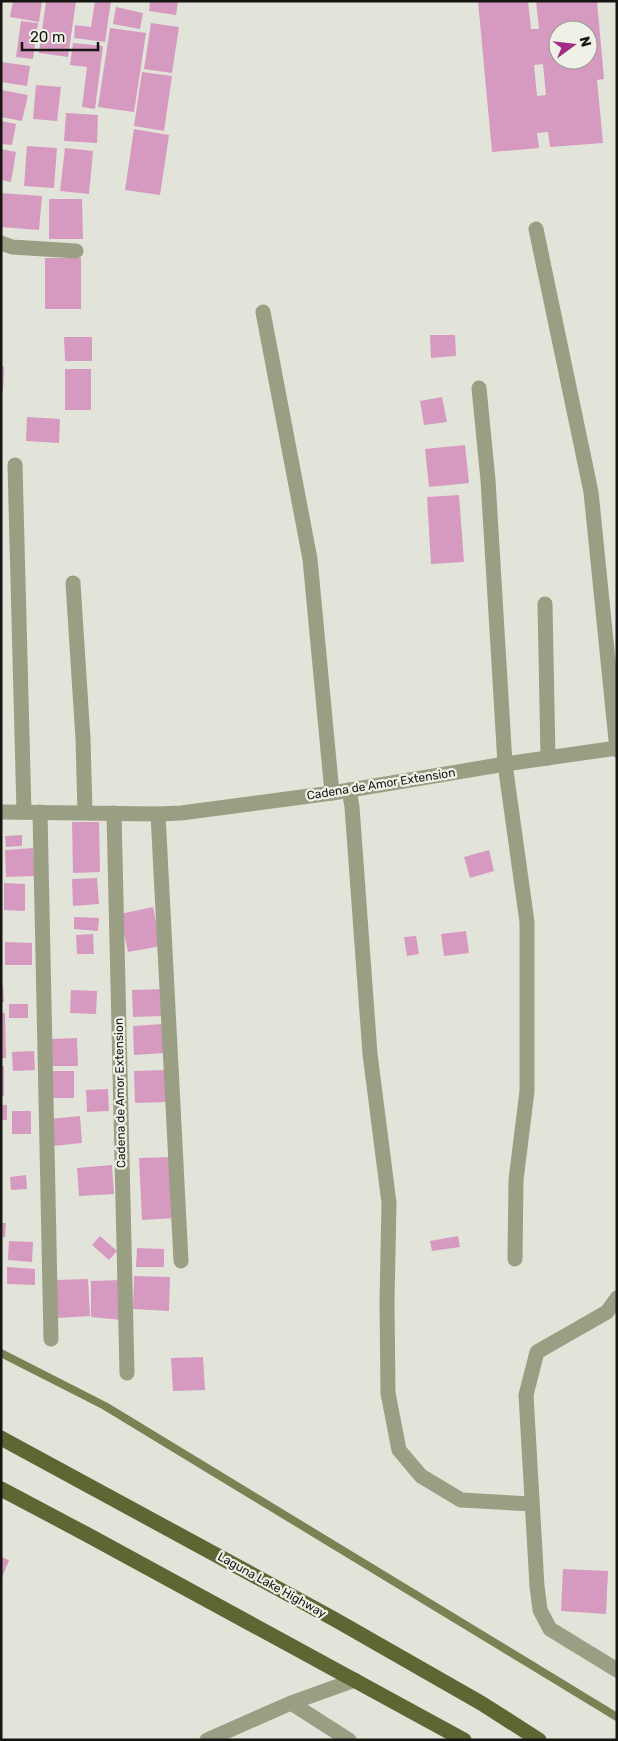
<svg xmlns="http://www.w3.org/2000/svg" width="618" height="1741" font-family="Rubik,sans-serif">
<rect width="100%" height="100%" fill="#e2e4d9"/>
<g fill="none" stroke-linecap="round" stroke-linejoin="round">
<polyline stroke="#7a8254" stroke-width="8" points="1,1353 105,1406 617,1717"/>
</g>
<g fill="#d69ac1" fill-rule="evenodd">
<polygon points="13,1 42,1 39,22 10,17"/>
<polygon points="46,1 76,1 68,57 39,53"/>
<polygon points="95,1 111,1 105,42 74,38 75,25 91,27"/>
<polygon points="150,1 178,1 176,15 149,11"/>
<path d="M478,1H528L531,29H539L536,1H597L604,79L597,80L603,143L550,147L548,132L537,133L539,148L492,152ZM558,30H588V60H558ZM543,64L546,95L537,96L534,65Z"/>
<polygon points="116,7 143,13 140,29 113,24"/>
<polygon points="21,21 38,23 33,59 16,57"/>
<polygon points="151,23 179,27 172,73 144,69"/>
<polygon points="110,28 146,33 134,112 98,107"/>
<polygon points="73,43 103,46 95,109 82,107 87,67 70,65"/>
<polygon points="1,62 30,66 27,86 1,82"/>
<polygon points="142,72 172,76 164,131 134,126"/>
<polygon points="36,85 61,87 57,121 33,119"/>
<polygon points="1,90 28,95 22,121 1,117"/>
<polygon points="66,113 98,115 97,143 64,141"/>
<polygon points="1,121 16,124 12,145 1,144"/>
<polygon points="134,129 169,135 160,195 125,190"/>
<polygon points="27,146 57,148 54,188 24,186"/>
<polygon points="65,148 93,151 89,194 60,191"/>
<polygon points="1,149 16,152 11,182 1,180"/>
<polygon points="1,193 42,196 39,230 1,227"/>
<polygon points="49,199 82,199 83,239 49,239"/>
<rect x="45" y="258" width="36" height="51"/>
<polygon points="430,335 455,335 456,356 431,358"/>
<polygon points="64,337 92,337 92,361 65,361"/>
<polygon points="1,366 4,367 3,391 1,391"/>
<rect x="65" y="369" width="26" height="41"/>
<polygon points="442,397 447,422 424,425 420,401"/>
<polygon points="27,417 60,419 59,443 26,441"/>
<polygon points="465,445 469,483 429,487 425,449"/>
<polygon points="459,495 464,562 431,564 427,497"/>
<polygon points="72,822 99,822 100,872 73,873"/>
<polygon points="22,835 22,846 6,847 5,836"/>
<polygon points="33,848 35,876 6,877 5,850"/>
<polygon points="489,850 494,871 470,878 464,857"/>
<polygon points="97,878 99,904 73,906 72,879"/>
<polygon points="4,883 25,884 25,911 4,910"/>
<polygon points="153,907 161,946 128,952 120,914"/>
<polygon points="74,917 99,918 98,931 74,929"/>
<polygon points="466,931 469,953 444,956 441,934"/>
<polygon points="93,934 94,954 77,954 76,935"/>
<polygon points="416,936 419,954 407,956 404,937"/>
<polygon points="5,942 32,943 32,965 5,965"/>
<polygon points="1,985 3,985 4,1002 1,1002"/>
<polygon points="164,989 165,1016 133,1017 132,990"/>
<polygon points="71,990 97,991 96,1014 70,1013"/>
<rect x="9" y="1004" width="19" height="14"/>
<polygon points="1,1013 5,1013 6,1058 1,1058"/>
<polygon points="163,1024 165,1053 134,1055 133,1026"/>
<polygon points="77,1038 78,1066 51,1066 50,1039"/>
<polygon points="34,1051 35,1070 13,1071 12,1052"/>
<rect x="1" y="1066" width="3" height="30"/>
<polygon points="165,1070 167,1102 135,1103 134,1071"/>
<rect x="47" y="1071" width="27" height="27"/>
<polygon points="108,1089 109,1111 87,1112 86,1090"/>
<rect x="1" y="1105" width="6" height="15"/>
<rect x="12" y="1111" width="19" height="23"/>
<polygon points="80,1116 82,1143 53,1146 50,1119"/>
<polygon points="172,1157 176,1218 142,1220 139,1158"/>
<polygon points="112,1165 114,1194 79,1196 77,1168"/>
<polygon points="26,1175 27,1189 11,1190 10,1177"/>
<polygon points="1,1223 6,1223 5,1237 1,1237"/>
<polygon points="100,1236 117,1251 109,1260 92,1245"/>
<polygon points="458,1236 460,1247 432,1251 430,1241"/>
<polygon points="9,1241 33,1242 32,1262 8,1260"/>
<polygon points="137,1248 164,1249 164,1267 136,1267"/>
<polygon points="7,1267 35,1269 35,1285 7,1284"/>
<polygon points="134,1276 170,1277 169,1311 133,1309"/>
<polygon points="88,1279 90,1316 58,1318 56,1280"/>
<polygon points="120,1280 122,1320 91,1317 91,1281"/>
<polygon points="203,1357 205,1390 173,1391 171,1358"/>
<polygon points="1,1557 9,1560 1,1580"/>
<polygon points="563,1569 608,1571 606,1614 561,1611"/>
</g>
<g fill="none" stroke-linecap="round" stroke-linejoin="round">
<g stroke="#9a9f84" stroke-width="15">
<polyline points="536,229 591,492 617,750"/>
<polyline points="263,312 310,559 332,793"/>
<polyline points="479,388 488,480 505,764 527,922 527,1091 516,1180 515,1259"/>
<polyline points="15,465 24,812"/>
<polyline points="73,583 83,739 85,812"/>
<polyline points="545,604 548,758"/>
<polyline points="349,790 352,807 370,1054 389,1203 387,1302 388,1393 399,1450 421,1476 461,1500 532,1504"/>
<polyline points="158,814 181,1261"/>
<polyline points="617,1298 607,1312 537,1352 526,1395 537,1586 540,1610 550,1629 617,1670"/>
<polyline points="291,1703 349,1740"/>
</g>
<g stroke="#9a9f84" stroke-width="15">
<polyline points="1,243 12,247 76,251"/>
<polyline points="1,812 158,814 181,813 332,793 505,764 617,748"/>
<polyline points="40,812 51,1339"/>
<polyline points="114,813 127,1373"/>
<polyline points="207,1740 291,1703 355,1680"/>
</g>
<g stroke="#5e6634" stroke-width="15">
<polyline points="1,1438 334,1619 481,1703 539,1740"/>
<polyline points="1,1489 86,1534 464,1740"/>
</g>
</g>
<g text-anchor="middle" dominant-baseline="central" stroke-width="4.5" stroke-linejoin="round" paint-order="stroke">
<g font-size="12" fill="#151512" stroke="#eff1e7">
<text transform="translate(381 784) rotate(-9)">Cadena de Amor Extension</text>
<text transform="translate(120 1093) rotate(-91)">Cadena de Amor Extension</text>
<text transform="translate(272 1585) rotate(29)">Laguna Lake Highway</text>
</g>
</g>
<rect width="618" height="1741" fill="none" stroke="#151512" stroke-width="5"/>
<g transform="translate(573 45) rotate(75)"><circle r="24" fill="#eff1e7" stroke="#989992"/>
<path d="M0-4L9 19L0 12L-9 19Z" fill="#a22c84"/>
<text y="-8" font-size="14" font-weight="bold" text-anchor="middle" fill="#151512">N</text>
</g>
<path d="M22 42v8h76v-8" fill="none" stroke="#151512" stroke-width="2.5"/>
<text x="30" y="42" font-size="15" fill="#151512" stroke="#eff1e7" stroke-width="4" paint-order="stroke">20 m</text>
</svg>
